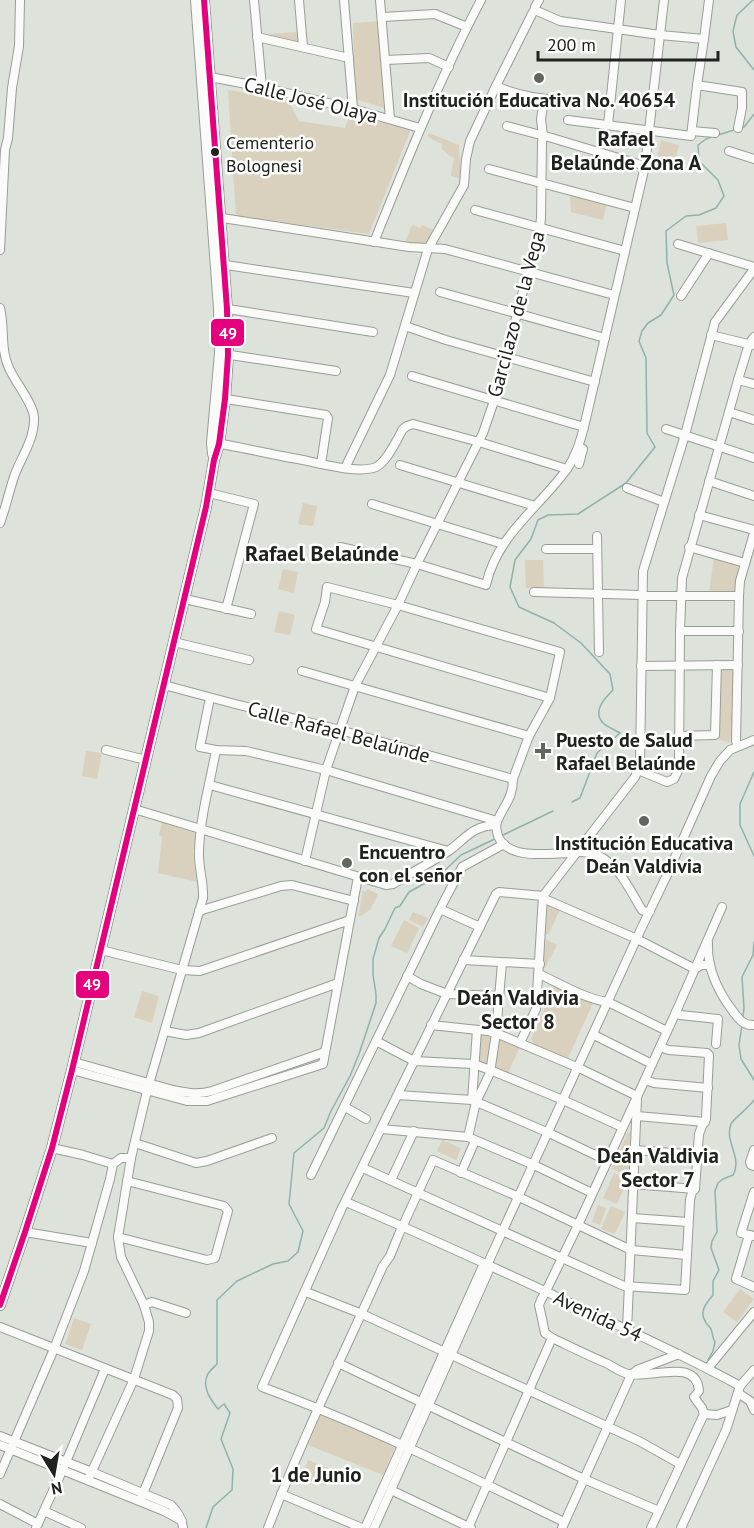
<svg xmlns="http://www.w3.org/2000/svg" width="754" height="1528" font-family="'PT Sans',sans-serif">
<rect width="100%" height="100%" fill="#dde2da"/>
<g fill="#d9d1bd">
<polygon points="381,21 384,108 355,99 353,23"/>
<polygon points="298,32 299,43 268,34"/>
<polygon points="228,90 288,100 299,121 345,128 349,116 411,129 369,234 236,216"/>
<polygon points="429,133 459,145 461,179 451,176 454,158 450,156 442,149 442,144 428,137"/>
<polygon points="661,140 679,145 673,170 655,166"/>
<polygon points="570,195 607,204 603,220 571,212"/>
<polygon points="726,223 728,240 698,243 696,226"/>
<polygon points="412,225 420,228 422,225 436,231 424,245 405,242"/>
<polygon points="303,503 317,506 313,526 298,524"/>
<polygon points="714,558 739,566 735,580 735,593 709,593"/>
<polygon points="525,560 543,560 544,587 526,588"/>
<polygon points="283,569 298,572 294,593 278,589"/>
<polygon points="279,611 295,615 290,635 274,632"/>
<polygon points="720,668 733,668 732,735 729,743 716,738"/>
<polygon points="86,751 102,753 97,779 82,776"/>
<polygon points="162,822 194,833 196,836 193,852 194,864 197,882 158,873 162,837 159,835"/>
<polygon points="367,889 378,894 371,909 361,916 358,916 363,891 366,892"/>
<polygon points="547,905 560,909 548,935 546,934"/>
<polygon points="413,912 428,918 423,927 409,920"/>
<polygon points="404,920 419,928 407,953 391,946"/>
<polygon points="546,940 557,945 545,968 542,967"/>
<path d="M554,987L593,1003L568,1058L532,1043L533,1041L531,1039L547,1003C547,996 550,992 554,987Z"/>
<polygon points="142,991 159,996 152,1023 134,1017"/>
<polygon points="480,1032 493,1036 488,1066 478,1063"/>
<polygon points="499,1039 520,1047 508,1073 494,1068"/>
<polygon points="628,1132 632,1134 629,1176 612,1169"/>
<polygon points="442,1140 461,1148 456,1160 437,1151"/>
<polygon points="614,1173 628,1179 617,1204 603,1198"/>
<polygon points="598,1205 606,1208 600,1225 592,1222"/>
<polygon points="611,1206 625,1212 615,1234 601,1229"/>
<polygon points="740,1289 754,1299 737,1322 723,1312"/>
<polygon points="74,1318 91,1324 82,1350 65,1344"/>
<polygon points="321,1415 395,1447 383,1475 308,1445"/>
<polygon points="308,1460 333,1470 326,1486 302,1477"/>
</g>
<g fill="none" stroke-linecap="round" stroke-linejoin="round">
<g stroke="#8fb2ab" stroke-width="1.5">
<polyline points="753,0 737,15 733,31 736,47 754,70"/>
<polyline points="741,128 744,127 754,114"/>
<polyline points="718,135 734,130"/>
<polyline points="754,772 740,804 740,825 754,856"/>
<path d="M572,802L580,798L597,753L620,733C615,730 607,727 603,723C592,711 605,698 613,690L610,674L581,643L554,623L519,607L510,587L515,560L531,539L538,520L548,515L578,514L626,483L655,447L647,433L646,358L639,341L642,331L648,323L661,315L674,295L667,263L666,231L686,216L699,215L716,208L724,196L718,180L699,161L698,145L706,139L714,136"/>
<polyline points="501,836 553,811"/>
<polyline points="743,1017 744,1008 742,977 753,955 754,942"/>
<polyline points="742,1025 739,1045 741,1059 754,1080"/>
<path d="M708,1360L713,1351L715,1342C712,1337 713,1334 711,1329C709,1326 706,1324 705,1321C699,1311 707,1302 713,1295V1281L719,1270L711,1248L712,1241L717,1232L715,1191L718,1183L723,1179L733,1175C743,1159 724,1141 731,1124C734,1118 748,1109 754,1100"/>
<path d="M206,1528L213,1507L232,1490L233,1469L221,1439L230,1413L224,1404L218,1409C211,1400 202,1388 207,1376C208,1372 214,1367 217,1364V1300L237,1281L273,1264L288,1261L298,1252L303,1231L289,1204L294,1153L324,1128L331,1111L350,1076L359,1054L376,1003V994L373,975V959L379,938L385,929L395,908L400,906L409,892L440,875L461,855L497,838"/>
</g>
<g stroke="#999d97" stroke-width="10">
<g id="minor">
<polyline points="254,0 262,87"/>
<polyline points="299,0 303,47"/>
<polyline points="344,0 353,109"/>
<polyline points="380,0 390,119"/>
<polyline points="535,7 539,0"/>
<polyline points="537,11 560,21 660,35 704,39"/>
<polyline points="382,17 435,14 467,27"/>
<polyline points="257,37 349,58"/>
<polyline points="386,60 429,58 449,67"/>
<polyline points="205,76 262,87 353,109 420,128"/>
<polyline points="697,85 742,92 742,108 738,128"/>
<path d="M496,86C521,97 543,99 570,101"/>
<polyline points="568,120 691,136 697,85 704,39 709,0"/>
<polyline points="608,125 621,0"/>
<polyline points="507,126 552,138 645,166"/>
<polyline points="692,131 715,133"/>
<polyline points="729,151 754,159"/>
<polyline points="489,169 635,208"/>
<polyline points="475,210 625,251"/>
<polyline points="216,217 409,247 445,249 614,295"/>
<path d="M374,242C407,160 440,78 481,0"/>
<polyline points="678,244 754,267"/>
<polyline points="0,250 5,150 8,138 12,88 19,46 20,0"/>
<polyline points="219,264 414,293"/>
<polyline points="440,292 605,338"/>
<polyline points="681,296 709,253"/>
<path d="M0,308C5,328 0,349 9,368C15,382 33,403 34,417C35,438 22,456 15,474C9,491 6,507 0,523"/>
<polyline points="222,308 373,332"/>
<polyline points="405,326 446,340 595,382"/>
<polyline points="711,335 752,345"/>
<polyline points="224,354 336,371"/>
<polyline points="412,376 584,427"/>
<polyline points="738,380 754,384"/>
<polyline points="220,398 326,415 328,418 321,464"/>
<polyline points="729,412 754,420"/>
<polyline points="666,429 754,458"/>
<path d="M216,443C245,448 274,455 303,460C321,464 359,474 376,467C387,462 397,439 403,429L407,426L413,424L479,442L567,469"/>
<polyline points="579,464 583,449 579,447"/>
<polyline points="400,465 535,506"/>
<polyline points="345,468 390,375 428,249 464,185 466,159 470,141 496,86 533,12"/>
<polyline points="709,481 754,496"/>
<polyline points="627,488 664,502"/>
<polyline points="209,493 254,504 226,609"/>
<polyline points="372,504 503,544"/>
<polyline points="699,515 754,530"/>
<polyline points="597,536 599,652"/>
<path d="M340,547L417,564L486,585C497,535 538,509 567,469C576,456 580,442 584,427L645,166L664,0"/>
<polyline points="689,547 745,563"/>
<polyline points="546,549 597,549"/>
<polyline points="534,592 642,595 646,596 739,596"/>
<polyline points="185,599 251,614"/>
<polyline points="680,631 739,631"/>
<polyline points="174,642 249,660"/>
<polyline points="641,666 738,665"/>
<polyline points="302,671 529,736"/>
<polyline points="164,685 235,704 340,730 513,779"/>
<polyline points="210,698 200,747 216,750 246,751 326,770 497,821"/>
<path d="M550,698L316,629L325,602L327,587L398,605L560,652L550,698L529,736L513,779C513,799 503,806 497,822C495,827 497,831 498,836C508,861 550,853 571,853C578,851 583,852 590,853C617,859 629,889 642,910L646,912L650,911"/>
<polyline points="679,736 715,735 717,665"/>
<polyline points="738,746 736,741 739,596 740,581 754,533"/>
<polyline points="106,750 146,760"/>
<polyline points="638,770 667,782 674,779 679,769 680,631 682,578 738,380 749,344 754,337"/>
<polyline points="210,785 448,851"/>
<path d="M134,809L386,885L393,884C411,873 430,863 447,852C466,839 471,826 496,825"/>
<polyline points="305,861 326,770 355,686 398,605 417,564 483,433 494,401 540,227 541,218 542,142 543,136 541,119 544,99"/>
<polyline points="442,905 462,867 504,844"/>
<polyline points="199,911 281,886 292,885 354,901"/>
<path d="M708,943C707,968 717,990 732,1010C738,1018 743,1026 754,1025"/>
<polyline points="101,950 182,970 200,971 350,920"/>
<polyline points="463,960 540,964"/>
<path d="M539,974C561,984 585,999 608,1002L667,1031"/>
<polyline points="407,976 421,984 447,994 499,996"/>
<polyline points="676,1012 680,1015 718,1019 716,1044"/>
<polyline points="431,1025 488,1031 496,1033 579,1068 637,1096"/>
<polyline points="165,1031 186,1035 199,1033 338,983"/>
<polyline points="594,1035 652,1064"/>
<polyline points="376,1041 414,1061 474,1064 490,1070 563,1100 622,1127"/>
<polyline points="520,1043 536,1009 543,896 635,777 640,765 643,571 685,435 715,322 754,269"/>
<path d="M74,1062L173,1090C187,1093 198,1095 212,1091L325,1052"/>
<polyline points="72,1070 187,1101 207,1101 323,1064 358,877"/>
<polyline points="645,1080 654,1083 708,1088"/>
<polyline points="398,1095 472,1100 549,1133 608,1161"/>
<polyline points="472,1100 477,1030"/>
<polyline points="345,1107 366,1119"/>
<polyline points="637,1116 705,1122"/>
<polyline points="382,1129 468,1137 534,1165 592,1193"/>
<polyline points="468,1137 476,1102 490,1073 496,1033 502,963"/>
<polyline points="135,1143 196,1163 207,1161 272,1138"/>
<polyline points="52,1148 83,1155 113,1164"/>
<polyline points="635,1150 698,1155"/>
<polyline points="754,1150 750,1162 751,1165 754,1166"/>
<polyline points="363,1168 624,1286 685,1290 690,1200 692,1192 695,1189 699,1134 702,1126 706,1119 709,1055 707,1053 669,1050 660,1047"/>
<polyline points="461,1173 475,1141"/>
<polyline points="311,1175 440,909 480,927"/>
<polyline points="391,1180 414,1131"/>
<polyline points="633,1184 695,1189"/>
<path d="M346,1202C430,1238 513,1276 596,1315C645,1338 693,1360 740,1386"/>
<polyline points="632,1218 688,1222"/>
<polyline points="25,1232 92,1243"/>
<polyline points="749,1235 736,1279 754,1287"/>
<polyline points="754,1236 741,1233 754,1192"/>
<polyline points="118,1237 207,1260 215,1258 228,1211 224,1206 127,1181"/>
<polyline points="306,1292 362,1314 639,1441 680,1464"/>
<polyline points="144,1305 152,1302 186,1313"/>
<polyline points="0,1327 173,1395 177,1399 178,1408 140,1501"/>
<polyline points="627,1330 637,1099"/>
<polyline points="338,1363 584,1479 659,1511"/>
<polyline points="708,1368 754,1312"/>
<polyline points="738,1393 750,1401 754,1410"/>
<path d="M704,1414L702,1408L694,1397L699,1391C697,1357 649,1379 629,1374C622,1373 615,1368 608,1364C589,1356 571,1347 552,1338L545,1333L539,1305L541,1300L546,1291L578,1225L676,1012L722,907"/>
<path d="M0,1436L92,1472L171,1505C178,1512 182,1518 183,1528"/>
<polyline points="0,1445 164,1511 182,1521"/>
<polyline points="0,1474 54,1349 84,1271 110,1179 113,1164 121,1158 131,1158"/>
<path d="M88,1480L134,1379L149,1331V1322L144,1305L121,1257L118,1237L131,1158L147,1091L203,898C204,882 198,867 199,851C200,817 210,783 216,750"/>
<polyline points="391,1490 471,1528"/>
<polyline points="281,1494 362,1528"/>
<polyline points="0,1504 38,1524"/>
<polyline points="44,1511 81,1528"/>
<path d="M564,1522C465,1474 366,1425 262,1387L341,1210L496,894L499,892L543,896L547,900L637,939L695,969L701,965H710"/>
<polyline points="36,1528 63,1469 105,1369"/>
<path d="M268,1528C302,1439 344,1353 383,1266L390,1256L399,1234L433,1160L519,1197L631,1250L687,1255"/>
<polyline points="365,1528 482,1268 487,1265"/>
<polyline points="374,1528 489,1270 487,1265 641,929 667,875 711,776 720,761 730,750 754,740"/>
<polyline points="468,1528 552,1338"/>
<polyline points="562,1528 631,1375 637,1370 679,1354"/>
<polyline points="651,1528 704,1414 717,1415 732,1410"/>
<polyline points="681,1528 726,1430 740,1386 754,1370"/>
</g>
</g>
<g stroke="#999d97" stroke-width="12">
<g id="major">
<polyline points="196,0 219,308 220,353 212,443 213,454"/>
<polyline points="0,1305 25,1232 52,1148 72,1070 206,507 214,460 219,444 225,399 228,355 227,309 204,0"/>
</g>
</g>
<use href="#minor" stroke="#fafbf9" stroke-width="8"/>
<use href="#major" stroke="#fafbf9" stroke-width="10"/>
<g stroke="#fff" stroke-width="10">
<polyline id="bus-1" points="0,1305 25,1232 52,1148 72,1070 206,507 214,460 219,444 225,399 228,355 227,309 204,0"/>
</g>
<use href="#bus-1" stroke="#e5007d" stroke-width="6"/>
</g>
<g fill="#62665f" stroke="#fff" stroke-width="2">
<circle cx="539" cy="78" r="6"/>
<path d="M540 742h6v6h6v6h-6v6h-6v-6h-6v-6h6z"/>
<circle cx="644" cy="821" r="6"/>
<circle cx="347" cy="863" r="6"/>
</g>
<circle fill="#20231d" stroke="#fff" stroke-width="2" cx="215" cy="152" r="5"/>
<g text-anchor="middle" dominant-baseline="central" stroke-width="5" stroke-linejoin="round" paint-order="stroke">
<g font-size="18" fill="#20231d" stroke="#fff" text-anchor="start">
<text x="226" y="142">Cementerio<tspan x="226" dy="23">Bolognesi</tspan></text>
</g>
<g font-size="20" fill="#20231d" stroke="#fff">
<text transform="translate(311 100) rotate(14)">Calle José Olaya</text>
<text transform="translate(516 314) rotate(-75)">Garcilazo de la Vega</text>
<text transform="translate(339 732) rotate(15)">Calle Rafael Belaúnde</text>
<text transform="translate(598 1316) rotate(25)">Avenida 54</text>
</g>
<g font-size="20" font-weight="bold" fill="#20231d" stroke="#fff">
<text x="539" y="100">Institución Educativa No. 40654</text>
<text x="556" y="740" text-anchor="start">Puesto de Salud<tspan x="556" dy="23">Rafael Belaúnde</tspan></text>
<text x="644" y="843">Institución Educativa<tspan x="644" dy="23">Deán Valdivia</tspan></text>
<text x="359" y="852" text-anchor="start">Encuentro<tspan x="359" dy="23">con el señor</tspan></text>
</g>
<g font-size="21" font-weight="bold" fill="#20231d" stroke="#fff">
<text x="626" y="138">Rafael<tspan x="626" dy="24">Belaúnde Zona A</tspan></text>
<text x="518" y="997">Deán Valdivia<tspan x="518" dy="24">Sector 8</tspan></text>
<text x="658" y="1155">Deán Valdivia<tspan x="658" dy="24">Sector 7</tspan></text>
<text x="316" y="1474">1 de Junio</text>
</g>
<g font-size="22" font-weight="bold" fill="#20231d" stroke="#fff">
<text x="322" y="553">Rafael Belaúnde</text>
</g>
</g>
<g stroke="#fff" stroke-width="2">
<rect x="210" y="318" width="35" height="29" rx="6" fill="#e5007d"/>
<rect x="75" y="970" width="35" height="29" rx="6" fill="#e5007d"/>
</g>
<g font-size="16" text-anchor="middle" font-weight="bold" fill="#fff">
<text x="228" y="339">49</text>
<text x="92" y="990">49</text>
</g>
<g transform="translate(54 1474) rotate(169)" stroke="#ffffff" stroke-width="4.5" paint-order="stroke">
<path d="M0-4.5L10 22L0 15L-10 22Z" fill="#20231d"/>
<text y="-9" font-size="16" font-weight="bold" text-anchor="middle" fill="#20231d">N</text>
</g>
<path d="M538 51v9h180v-9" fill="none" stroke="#20231d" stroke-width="3"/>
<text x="547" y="51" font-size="18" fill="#20231d" stroke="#ffffff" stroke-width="4.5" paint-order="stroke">200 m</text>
</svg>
